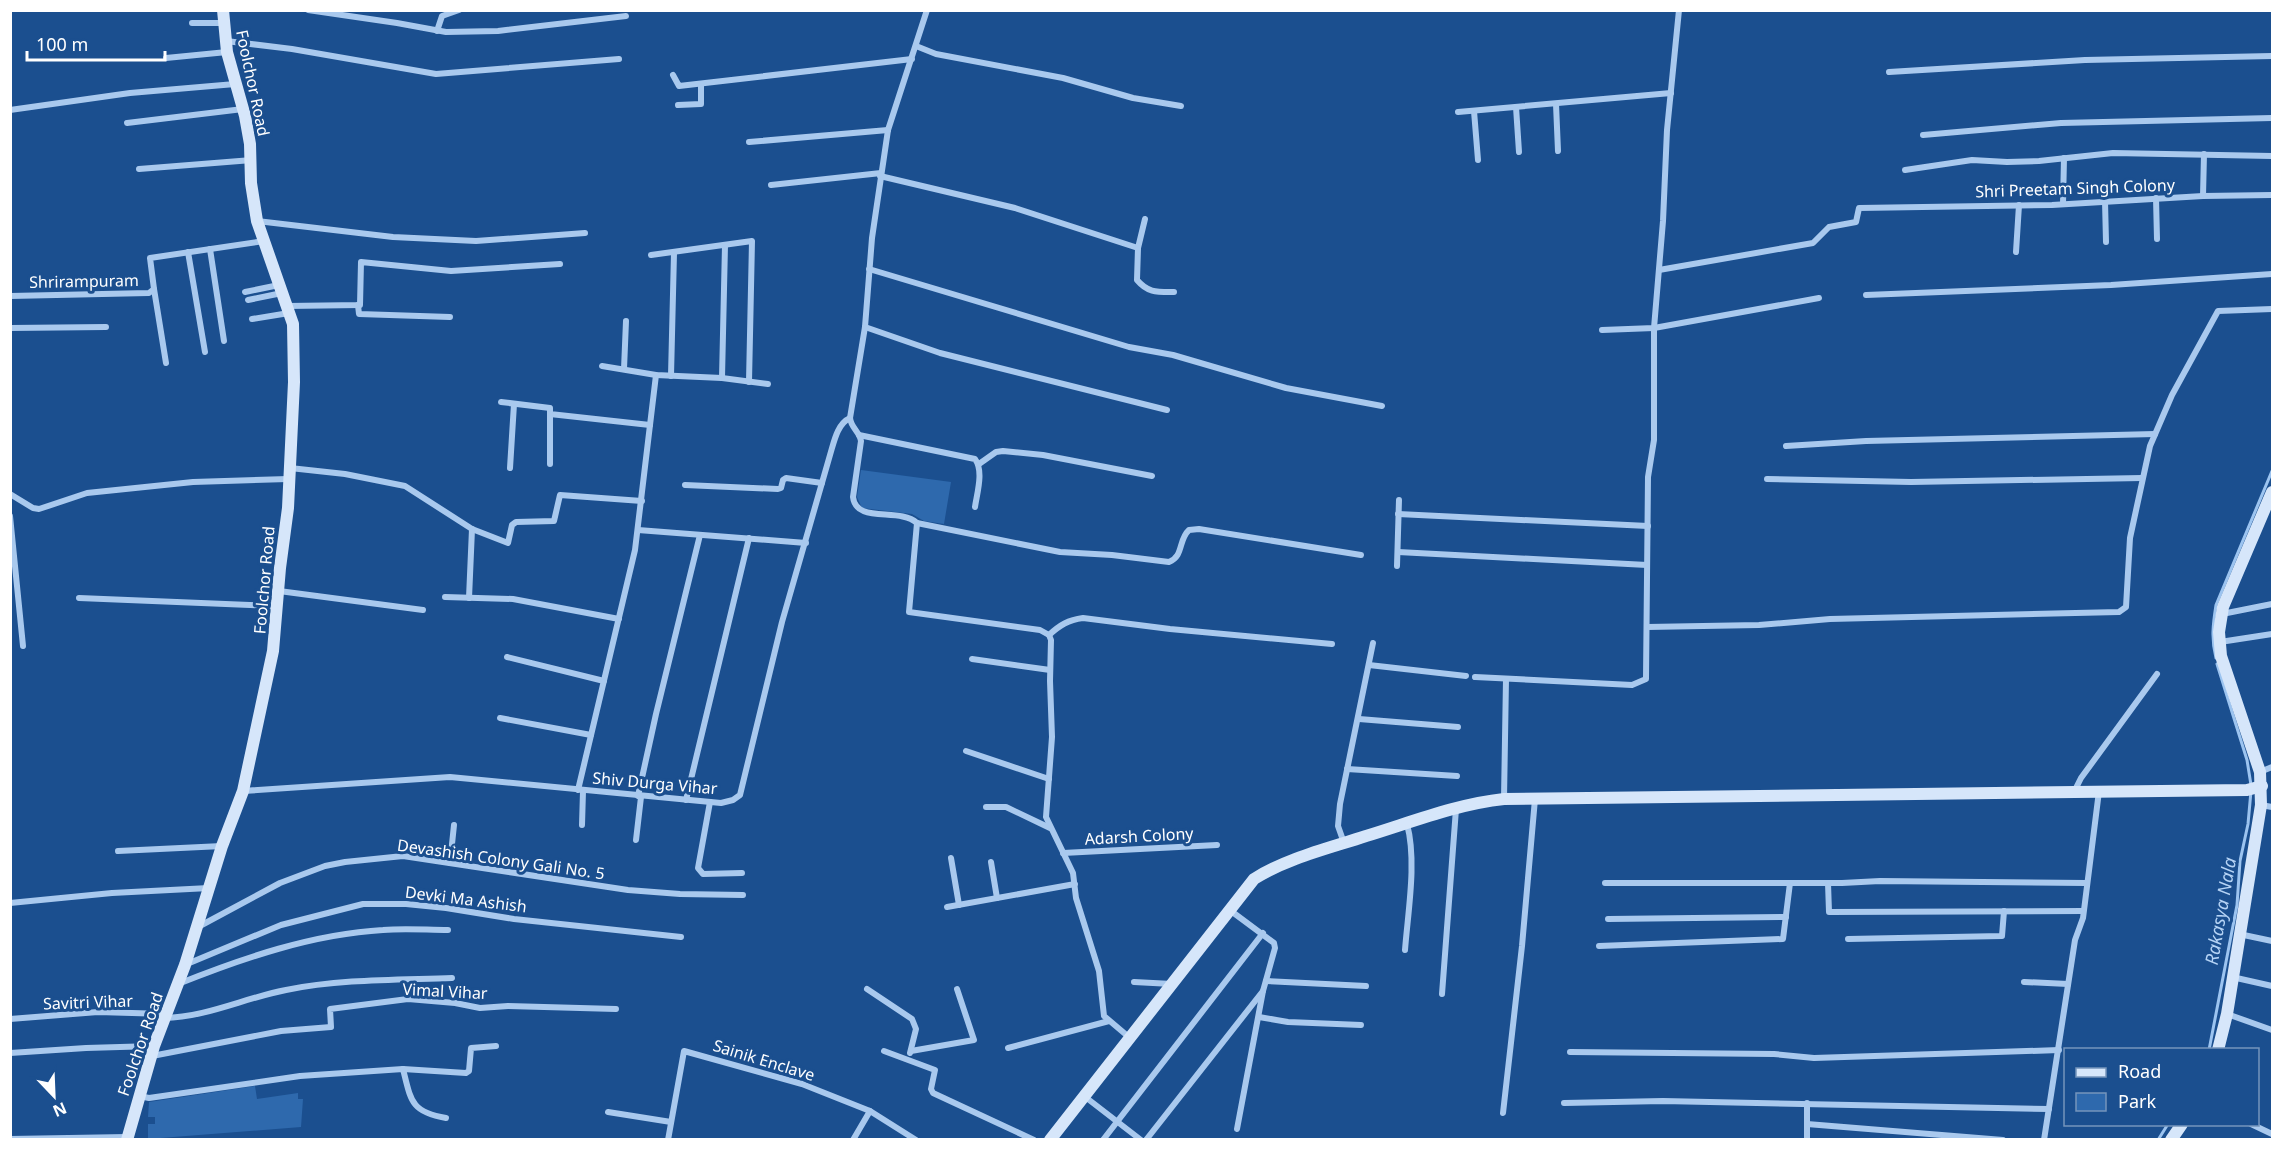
<svg xmlns="http://www.w3.org/2000/svg" width="2283" height="1150" font-family="'Noto Sans',sans-serif">
<rect width="100%" height="100%" fill="#1b4f8f"/>
<g fill="#2e69ad">
<polygon points="861,470 951,482 944,524 924,521 912,514 862,508 857,497"/>
<polygon points="255,1086 257,1099 298,1093 298,1099 303,1099 301,1127 148,1139 148,1124 155,1124 155,1117 148,1117 149,1102"/>
</g>
<g fill="none" stroke-linecap="round" stroke-linejoin="round">
<g stroke="#9cc4f0" stroke-width="3">
<path d="M2216,658C2211,639 2213,624 2216,605L2272,471"/>
<polyline points="2217,664 2247,760 2251,785"/>
<polyline points="2209,1050 2237,905 2240,861 2248,824 2251,791"/>
<polyline points="2158,1140 2168,1124"/>
</g>
<g stroke="#a9c9ee" stroke-width="6">
<polyline points="308,10 397,23 446,32 498,31 626,16"/>
<path d="M927,10L888,130L872,238L865,327L850,418C851,428 860,432 861,441L853,497C856,524 899,507 917,523L909,612L1040,630L1049,635L1051,640L1050,681L1052,737L1046,817L1073,873L1076,898L1099,971L1104,1016L1130,1038"/>
<polyline points="192,23 223,23"/>
<polyline points="437,31 442,16 459,10"/>
<polyline points="226,41 292,49 436,74 619,59"/>
<polyline points="916,46 936,54 1063,78 1133,98 1181,106"/>
<polyline points="166,58 227,52"/>
<polyline points="1889,72 2085,60 2272,56"/>
<polyline points="673,75 679,86 912,59"/>
<polyline points="1556,104 1558,151"/>
<polyline points="678,105 701,104 701,84"/>
<polyline points="1516,107 1519,152"/>
<polyline points="10,110 130,93 235,84"/>
<polyline points="1474,111 1478,160"/>
<polyline points="1458,112 1671,93"/>
<polyline points="127,123 243,109"/>
<polyline points="1923,135 2061,123 2272,118"/>
<polyline points="749,142 888,130"/>
<polyline points="139,169 252,160"/>
<polyline points="1905,170 1972,160 2007,162 2039,161 2113,153 2272,156"/>
<polyline points="880,176 1015,208 1138,248"/>
<polyline points="771,185 881,173"/>
<polyline points="2203,196 2204,154"/>
<polyline points="2156,198 2157,239"/>
<polyline points="2105,201 2106,242"/>
<polyline points="2063,204 2064,158"/>
<path d="M1145,219L1138,248L1137,280C1148,293 1157,292 1174,292"/>
<polyline points="257,221 393,237 476,241 585,233"/>
<polyline points="210,249 224,341"/>
<polyline points="188,252 205,352"/>
<polyline points="2016,252 2019,205"/>
<polyline points="651,255 752,241 749,382"/>
<polyline points="869,269 1129,347 1173,355 1286,388 1382,406"/>
<polyline points="1659,270 1813,243 1829,227 1856,222 1859,208 2052,205 2203,196 2272,195"/>
<polyline points="154,289 166,363"/>
<polyline points="245,292 279,285"/>
<polyline points="1866,295 2111,285 2272,274"/>
<polyline points="10,296 149,293 154,289 150,258 264,241"/>
<polyline points="248,300 282,293"/>
<polyline points="358,305 359,314 450,317"/>
<polyline points="287,306 360,305 361,262 451,271 560,264"/>
<polyline points="252,319 289,313"/>
<polyline points="865,327 940,353 1167,410"/>
<polyline points="10,328 106,327"/>
<polyline points="1602,330 1654,328 1819,298"/>
<polyline points="602,366 656,375 722,378 768,384"/>
<polyline points="624,369 626,321"/>
<polyline points="671,376 674,253"/>
<polyline points="722,378 725,245"/>
<polyline points="501,402 550,408 550,414 650,425"/>
<polyline points="550,414 550,464"/>
<path d="M859,435L975,459C984,471 977,493 975,507"/>
<polyline points="1786,446 1866,441 2155,434"/>
<polyline points="979,464 996,452 1003,451 1043,455 1152,476"/>
<polyline points="290,468 345,474 405,486 472,529 508,543 512,525 516,522 554,521 560,495 642,501"/>
<polyline points="510,468 514,404"/>
<polyline points="1767,479 1911,482 2142,478"/>
<polyline points="685,485 778,489 781,488 783,480 786,478 822,483"/>
<polyline points="10,494 33,508 39,509 87,493 193,482 288,479"/>
<polyline points="1398,514 1648,526"/>
<polyline points="10,516 23,646"/>
<path d="M917,523L1060,552L1112,555L1169,562C1184,556 1178,540 1189,530L1199,529L1361,555"/>
<polyline points="638,530 806,543"/>
<polyline points="1398,552 1647,565"/>
<polyline points="1397,566 1399,500"/>
<polyline points="279,591 423,610"/>
<polyline points="445,597 513,599 619,619"/>
<polyline points="79,598 277,606"/>
<polyline points="469,598 472,529"/>
<polyline points="2222,614 2272,604"/>
<polyline points="1647,627 1759,625 1830,619 2119,612 2126,607 2130,538 2150,446 2172,395 2218,311 2272,309"/>
<path d="M1049,635C1060,625 1068,620 1083,618L1170,629L1332,644"/>
<polyline points="2220,642 2272,634"/>
<polyline points="507,657 604,681"/>
<polyline points="972,659 1050,670"/>
<polyline points="1369,665 1466,676"/>
<polyline points="1475,677 1632,685 1646,679 1648,477 1654,440 1654,328 1663,221 1667,130 1679,10"/>
<polyline points="500,718 591,735"/>
<polyline points="1359,719 1458,727"/>
<polyline points="966,751 1049,779"/>
<polyline points="1347,769 1457,776"/>
<polyline points="2260,772 2272,767"/>
<polyline points="578,790 635,550 656,375"/>
<polyline points="2075,790 2081,778 2157,674"/>
<path d="M243,791L450,777L721,803L733,800L740,795L782,622L830,455C834,442 837,424 850,418"/>
<polyline points="638,796 656,714 700,535"/>
<polyline points="1504,799 1506,679"/>
<polyline points="686,800 749,538"/>
<polyline points="710,802 698,868 703,874 742,873"/>
<polyline points="2261,805 2272,807"/>
<polyline points="986,807 1006,807 1050,828"/>
<polyline points="582,825 583,791"/>
<polyline points="636,840 641,797"/>
<polyline points="1344,843 1338,826 1340,804 1373,643"/>
<polyline points="118,851 222,846"/>
<polyline points="1063,853 1217,845"/>
<polyline points="951,858 959,905"/>
<polyline points="991,862 997,898"/>
<polyline points="450,863 454,825"/>
<polyline points="1605,883 1842,883 1880,881 2086,883"/>
<polyline points="1828,883 1829,912 2083,911"/>
<polyline points="10,903 112,893 209,888"/>
<polyline points="947,907 1075,884"/>
<polyline points="1608,919 1786,917"/>
<polyline points="198,927 280,883 325,866 345,862 403,856 628,890 680,894 743,895"/>
<polyline points="2239,934 2272,941"/>
<polyline points="1848,939 2002,936 2004,911"/>
<polyline points="1599,946 1783,939 1790,883"/>
<path d="M1405,950C1408,911 1417,861 1407,824"/>
<polyline points="187,964 281,925 363,904 406,904 446,908 514,919 681,937"/>
<polyline points="2232,977 2272,986"/>
<polyline points="1266,981 1366,986"/>
<polyline points="1134,982 1172,984"/>
<polyline points="2024,982 2068,984"/>
<path d="M178,984C243,958 313,934 383,930C405,928 427,930 448,930"/>
<polyline points="867,989 912,1019 916,1029 910,1053"/>
<polyline points="1442,994 1456,809"/>
<polyline points="2227,1014 2272,1030"/>
<polyline points="1259,1017 1288,1022 1361,1025"/>
<path d="M164,1018C207,1017 244,998 286,990C340,979 397,980 452,978"/>
<polyline points="10,1019 98,1012 166,1014"/>
<polyline points="1008,1048 1109,1021"/>
<polyline points="884,1051 935,1070 931,1089 933,1093 1034,1140"/>
<polyline points="911,1051 974,1040 957,989"/>
<polyline points="1570,1052 1774,1054 1814,1058 2059,1050"/>
<polyline points="10,1053 86,1048 154,1046"/>
<polyline points="152,1056 281,1031 331,1027 330,1009 408,999 455,1003 480,1008 508,1006 616,1009"/>
<path d="M403,1069C411,1101 411,1112 446,1118"/>
<polyline points="139,1096 149,1098 300,1076 403,1069 466,1073 469,1071 471,1048 496,1046"/>
<polyline points="1084,1096 1141,1140"/>
<polyline points="1564,1103 1663,1101 2049,1109"/>
<polyline points="608,1112 671,1122"/>
<polyline points="1503,1113 1522,946 1535,799"/>
<polyline points="1807,1124 2003,1140"/>
<polyline points="2251,1124 2272,1134"/>
<polyline points="1237,1129 1263,991"/>
<polyline points="10,1139 127,1137"/>
<polyline points="668,1140 684,1051 802,1084 870,1111 916,1140"/>
<polyline points="853,1140 870,1111"/>
<polyline points="1103,1140 1263,933"/>
<polyline points="1146,1140 1263,991 1275,948 1274,943 1231,911"/>
<polyline points="1807,1140 1807,1103"/>
<polyline points="2044,1140 2075,940 2083,918 2099,791"/>
</g>
<g stroke="#d6e6fa" stroke-width="12">
<polyline points="2218,1050 2227,1014 2261,805 2260,772 2221,656 2219,632 2223,607 2272,492"/>
<polyline points="127,1140 154,1046 185,965 222,846 243,791 273,651 280,568 288,508 294,382 293,324 257,221 251,183 250,144 245,116 227,52 223,10"/>
<path d="M1050,1140L1254,879C1287,858 1330,848 1366,836C1412,822 1457,804 1504,799L2247,790L2262,786"/>
<polyline points="2171,1140 2182,1124"/>
</g>
</g>
<g text-anchor="middle" dominant-baseline="central" stroke-width="6" stroke-linejoin="round" paint-order="stroke">
<g font-size="16" fill="#fff" stroke="#1b4f8f">
<text transform="translate(253 83) rotate(78)">Foolchor Road</text>
<text transform="translate(2075 188) rotate(-2)">Shri Preetam Singh Colony</text>
<text transform="translate(84 281) rotate(-1)">Shrirampuram</text>
<text transform="translate(264 580) rotate(-85)">Foolchor Road</text>
<text transform="translate(655 783) rotate(5)">Shiv Durga Vihar</text>
<text transform="translate(1139 836) rotate(-3)">Adarsh Colony</text>
<text transform="translate(501 859) rotate(8)">Devashish Colony Gali No. 5</text>
<text transform="translate(466 899) rotate(7)">Devki Ma Ashish</text>
<text transform="translate(445 991) rotate(3)">Vimal Vihar</text>
<text transform="translate(88 1002) rotate(-2)">Savitri Vihar</text>
<text transform="translate(140 1044) rotate(-71)">Foolchor Road</text>
<text transform="translate(764 1060) rotate(17)">Sainik Enclave</text>
</g>
<g font-size="18" font-style="italic" fill="#b5d3f5" stroke="#1b4f8f">
<text transform="translate(2220 911) rotate(-80)">Rakasya Nala</text>
</g>
</g>
<rect width="2283" height="1150" fill="none" stroke="#ffffff" stroke-width="24"/>
<rect x="2064" y="1048" width="195" height="78" fill="#1b4f8f" stroke="#7695bc" stroke-width="1.5"/>
<rect x="2076" y="1068" width="30" height="9" fill="#d6e6fa" stroke="#7695bc" stroke-width="1.5"/>
<text x="2118" y="1078" font-size="18" fill="#ffffff">Road</text>
<rect x="2076" y="1093" width="30" height="18" fill="#2e69ad" stroke="#7695bc" stroke-width="1.5"/>
<text x="2118" y="1108" font-size="18" fill="#ffffff">Park</text>
<g transform="translate(54 1096) rotate(157)" stroke="#1b4f8f" stroke-width="4.5" paint-order="stroke">
<path d="M0-4.5L10 22L0 15L-10 22Z" fill="#ffffff"/>
<text y="-9" font-size="16" font-weight="bold" text-anchor="middle" fill="#ffffff">N</text>
</g>
<path d="M27 51v9h138v-9" fill="none" stroke="#ffffff" stroke-width="3"/>
<text x="36" y="51" font-size="18" fill="#ffffff" stroke="#1b4f8f" stroke-width="4.5" paint-order="stroke">100 m</text>
</svg>
